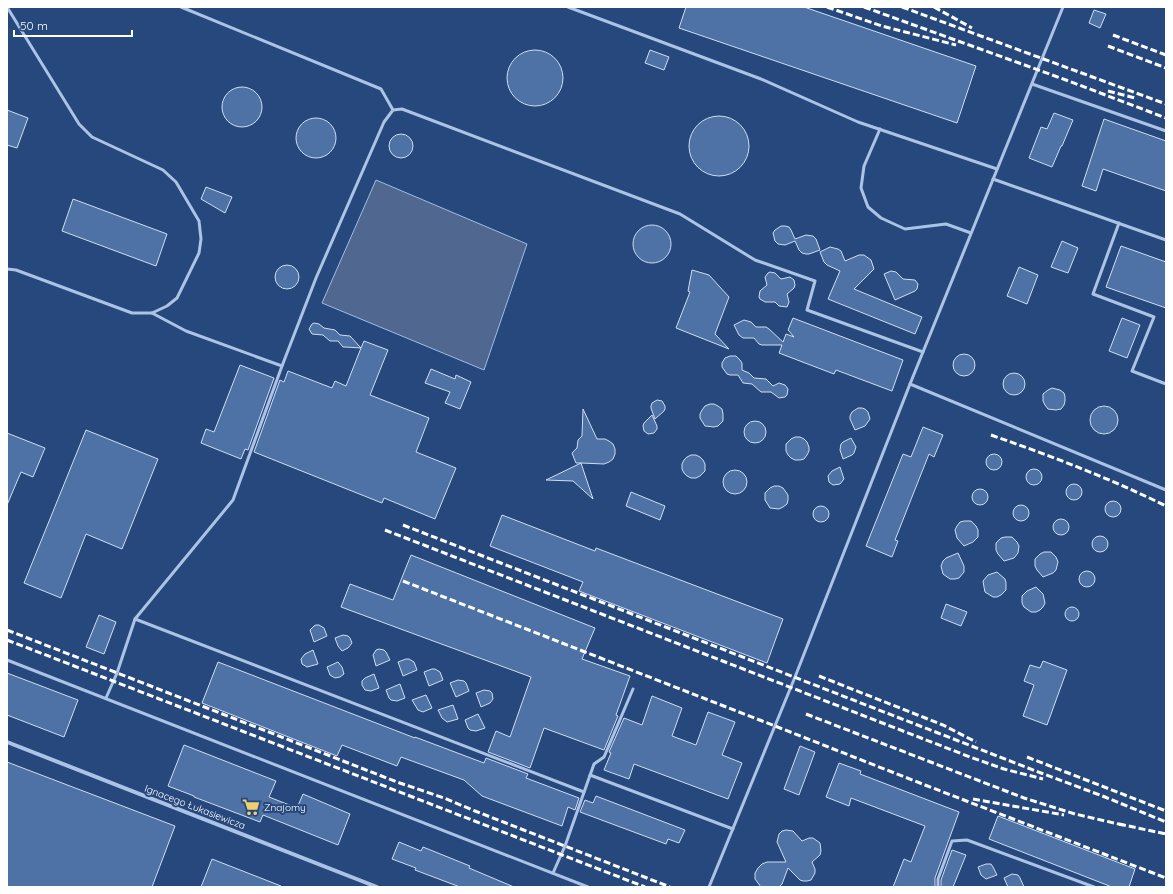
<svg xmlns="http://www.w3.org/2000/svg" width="1173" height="894" font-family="Quicksand,sans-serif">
<rect width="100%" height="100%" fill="#26487d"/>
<polygon fill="#50688f" stroke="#9fbde6" points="376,180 527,244 484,370 322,303"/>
<g fill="#4e72a6" stroke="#cedef4">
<polygon points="686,7 804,7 976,66 957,123 679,28"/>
<polygon points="1094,10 1106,14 1100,28 1089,23"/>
<polygon points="650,50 669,57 664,70 645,63"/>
<circle cx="535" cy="78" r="28"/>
<circle cx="242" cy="107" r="20"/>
<polygon points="7,110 28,118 17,148 7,145"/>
<polygon points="1054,113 1073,120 1062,146 1061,146 1052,167 1029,158 1041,127 1047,129"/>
<circle cx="719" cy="146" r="30"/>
<circle cx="316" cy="138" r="20"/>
<polygon points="1104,119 1166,141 1166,191 1103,169 1096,191 1082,186"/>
<circle cx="401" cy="146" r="12"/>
<polygon points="206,187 232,197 225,213 201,199"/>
<polygon points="73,199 167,234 156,266 62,231"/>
<circle cx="652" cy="244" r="19"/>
<polygon points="781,226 785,226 789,227 791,230 795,239 806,235 813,236 816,239 820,250 809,254 806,254 802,253 799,250 795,241 785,245 778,244 775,241 773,233 775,230"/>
<polygon points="1062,241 1078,248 1068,273 1051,267"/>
<polygon points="1121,246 1166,262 1166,308 1106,287"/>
<polygon points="830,247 838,249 841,251 845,261 859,255 864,255 871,260 874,269 854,289 922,317 915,334 828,299 840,271 827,265 824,262 820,252"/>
<circle cx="287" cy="277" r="12"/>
<polygon points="1019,267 1038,275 1027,304 1007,296"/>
<polygon points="692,270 709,275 729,297 715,334 729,349 676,328 690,292 688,291"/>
<polygon points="891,271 896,272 903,279 915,280 918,284 917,289 915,291 895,300 884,274"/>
<polygon points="770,272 775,273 781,279 790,277 794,280 795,285 794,288 787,294 789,302 787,307 779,306 775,302 765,302 760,299 759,297 760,291 767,285 765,277 768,273"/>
<polygon points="793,318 903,360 892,391 836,370 834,374 779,353 782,345 762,345 759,344 754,338 743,338 739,335 734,325 744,320 751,322 756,327 766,327 769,329 783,342 786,334 794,337 788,330"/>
<polygon points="1122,318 1140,325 1127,358 1109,351"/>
<polygon points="314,323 319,324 324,328 335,330 340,335 350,336 361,348 364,341 388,350 370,395 429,418 416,452 456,468 435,519 384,498 382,503 254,452 280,380 284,382 288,371 332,388 335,381 346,386 361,348 345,347 343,347 338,341 330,341 323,335 312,334 309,329 312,324"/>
<circle cx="964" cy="365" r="11"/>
<polygon points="730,356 736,356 740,360 742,363 742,370 749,373 754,378 766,379 773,386 779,383 785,385 788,389 787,395 785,397 779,398 771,392 761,392 752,384 743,383 738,375 730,375 727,374 722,367 722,363 725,358"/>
<polygon points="240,365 274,378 248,450 245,449 241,459 201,443 206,429 214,432"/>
<polygon points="431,369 455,379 456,375 471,382 460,409 445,403 450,392 425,383"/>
<circle cx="1014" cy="384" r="11"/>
<polygon points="1052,388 1060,390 1064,393 1065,397 1065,401 1064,405 1061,409 1056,410 1048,409 1045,405 1043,401 1043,394 1048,390"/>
<polygon points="657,400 662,401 665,406 665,409 664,411 655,419 651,408 651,406 652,403"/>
<polygon points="710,404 714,404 718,406 722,409 723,414 723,421 718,426 714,427 705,426 700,418 700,414 702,410 705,406"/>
<circle cx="1104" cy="420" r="14"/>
<polygon points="858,408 862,408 865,409 868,412 870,419 865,426 855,430 850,419 850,416 852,412"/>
<polygon points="583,409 597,439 605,439 609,441 613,444 615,449 615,454 613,459 609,462 604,464 581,463 593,499 573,481 546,480 581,463 576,463 572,453 577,448 578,440 582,436"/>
<polygon points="652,415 657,426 657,429 654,433 648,434 644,431 643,426 644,423"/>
<circle cx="755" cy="432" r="11"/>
<polygon points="923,427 943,435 934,457 929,454 895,540 898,541 892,557 866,546 903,454 911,457"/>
<polygon points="86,430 158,459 122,549 86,534 61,598 24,583"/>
<polygon points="7,433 45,448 33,477 21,472 7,505"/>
<polygon points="795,437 800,437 804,439 807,442 809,447 809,451 807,455 804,459 800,460 795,460 791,458 788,455 786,451 786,444 791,439"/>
<polygon points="851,438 856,447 854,453 852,455 843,459 840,450 841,444 843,442"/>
<circle cx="994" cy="462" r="8"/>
<polygon points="691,455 696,455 700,457 703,460 705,464 705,471 700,476 696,478 691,478 687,476 684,473 682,469 682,464 684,460 687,457"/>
<polygon points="840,467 844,479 840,484 833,485 829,482 828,476 832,471"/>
<circle cx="1034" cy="477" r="8"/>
<circle cx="735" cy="482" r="12"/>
<circle cx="1074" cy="492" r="8"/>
<polygon points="774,486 779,486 783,488 788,495 788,500 787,504 783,507 779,509 770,508 765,500 765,493 770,488"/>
<circle cx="980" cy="497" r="8"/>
<polygon points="631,492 665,506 660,520 626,506"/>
<circle cx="1113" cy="509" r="8"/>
<circle cx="1021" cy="513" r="8"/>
<circle cx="821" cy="514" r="8"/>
<polygon points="502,515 595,551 596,548 783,619 767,663 579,591 583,582 490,546"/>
<circle cx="1061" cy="527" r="8"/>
<polygon points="964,521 971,521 976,526 978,530 978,537 973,542 964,546 957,538 955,530 957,526 960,522"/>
<circle cx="1100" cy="544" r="8"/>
<polygon points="1005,537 1012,537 1017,542 1019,546 1018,553 1014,558 1004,561 998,554 996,550 996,543 1001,538"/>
<polygon points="1044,552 1051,552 1056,557 1058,562 1056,570 1053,573 1043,577 1037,570 1035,566 1035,559 1040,554"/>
<polygon points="958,553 964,566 964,572 959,578 955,579 950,579 943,574 941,566 943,561 946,558"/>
<polygon points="411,555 595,628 582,659 630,676 616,715 618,716 604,750 544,728 530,768 488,752 496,731 510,737 531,677 341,607 350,584 393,600"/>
<circle cx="1087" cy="579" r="8"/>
<polygon points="997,572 1005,579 1006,583 1006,590 1001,595 997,597 993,597 985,592 984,587 983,581 988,575"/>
<polygon points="1036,587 1043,594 1045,603 1043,607 1040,610 1036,612 1031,612 1024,607 1022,603 1022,596 1027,591"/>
<polygon points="946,604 967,612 961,626 941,618"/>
<circle cx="1072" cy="614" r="7"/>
<polygon points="99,615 116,622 104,654 86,647"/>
<polygon points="316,625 319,625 324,628 327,636 314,642 310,630 314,626"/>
<polygon points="343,635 348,636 350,638 352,643 348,648 342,651 338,646 335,638"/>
<polygon points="379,649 384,650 386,652 390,660 376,666 373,655 376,650"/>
<polygon points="313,650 318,664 307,667 302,664 301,659 305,654"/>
<polygon points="406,659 409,659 414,662 417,670 403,676 398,662"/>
<polygon points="1043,661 1067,670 1047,725 1023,716 1034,685 1024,681 1030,665 1040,668"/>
<polygon points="218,662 415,738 415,737 484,763 486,758 528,774 526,778 579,798 575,810 568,807 562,826 482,796 464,780 401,757 397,766 342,745 337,756 202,703"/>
<polygon points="338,662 342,667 344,674 340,677 335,678 330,675 327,667"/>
<polygon points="432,669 435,669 440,672 443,680 429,686 424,672"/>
<polygon points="7,673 78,700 64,737 7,715"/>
<polygon points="374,674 379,688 371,691 365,690 362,685 362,681 365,678"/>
<polygon points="458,680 464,681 466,683 469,691 456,697 450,683"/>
<polygon points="400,684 405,698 397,701 391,700 389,698 386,690"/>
<polygon points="484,690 490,691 492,693 493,699 490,703 481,707 476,693"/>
<polygon points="426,695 432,708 423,712 418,710 412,700"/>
<polygon points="652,696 682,708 672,736 696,745 708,712 735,722 722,755 742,763 728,799 634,764 629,779 604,770 611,753 609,752 624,718 642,725"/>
<polygon points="453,705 458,719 447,722 442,718 438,710"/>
<polygon points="478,714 485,728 476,731 470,730 468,728 465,720"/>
<polygon points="184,745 276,781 269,797 297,808 303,794 350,814 338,845 263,815 260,822 194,797 194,796 168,786"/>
<polygon points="800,746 815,752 799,795 784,789"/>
<polygon points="7,762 175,826 152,887 7,887"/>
<polygon points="839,763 861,771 860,774 959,812 935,878 935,887 893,887 904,859 911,862 925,826 851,798 849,806 826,797"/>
<polygon points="596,796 685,830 679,843 668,839 666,844 580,812 585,800 593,803"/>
<polygon points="998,816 1135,869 1129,887 1112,887 989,839"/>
<polygon points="786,830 793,831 802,841 809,838 813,838 820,843 821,851 820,855 812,862 815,869 815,873 811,880 807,881 803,881 800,880 788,868 782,884 779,887 761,887 755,879 755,873 758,868 762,864 767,862 786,862 777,842 779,834 782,831"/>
<polygon points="399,842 421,851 423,847 470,866 469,868 514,887 460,887 415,870 416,868 392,859"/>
<polygon points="952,850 966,855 953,887 941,887 941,880"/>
<polygon points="212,859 281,886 281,887 201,887"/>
<polygon points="986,864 991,864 993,867 997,875 986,879 981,875 978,867"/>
<polygon points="1012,874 1018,875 1020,878 1024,887 1008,887 1004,878"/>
</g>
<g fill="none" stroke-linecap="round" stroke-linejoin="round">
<g stroke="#abc3e5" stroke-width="3">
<polyline points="7,7 79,124 92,137 163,170 176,182 199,221 201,239 199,253 177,298 167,306 152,313 132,313 16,270 7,269"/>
<polyline points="181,7 381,89 393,110"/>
<polyline points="568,7 761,79 858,122 997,169"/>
<polyline points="1032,84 1166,131"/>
<polyline points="880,129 864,166 861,188 868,207 881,218 905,229 946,224 971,233"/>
<polyline points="993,179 1166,240"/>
<polyline points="1119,223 1093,294 1154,317 1132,371 1166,384"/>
<polyline points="282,366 316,278 384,122 393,110 402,109 680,214 755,260 815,281 807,310 923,352"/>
<polyline points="910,384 1166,490"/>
<polyline points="135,619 584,792"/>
<polyline points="7,660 588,887"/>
<polyline points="106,698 117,673 135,619 233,500 282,366 186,331 152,313"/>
<polyline points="590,775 733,829"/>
<polyline points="553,873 565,846 594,764 604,757 633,689"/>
<polyline points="709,887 795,677 910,384 1063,7"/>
<polyline points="938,887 938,879 952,841 967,840 1094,887"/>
</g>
<polyline stroke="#abc3e5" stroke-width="4" points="7,742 377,887"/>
<g stroke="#fff" stroke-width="3" stroke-dasharray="7 3" stroke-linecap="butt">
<polyline points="827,7 882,26 956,45"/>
<polyline points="864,7 1066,80 1166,118"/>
<polyline points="902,7 1166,104"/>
<polyline points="934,7 972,28"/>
<polyline points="1113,35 1166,55"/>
<polyline points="1108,46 1166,68"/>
<polyline points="1108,91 1135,98"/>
<path d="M991,435C1051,456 1109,478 1166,506"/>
<polyline points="403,525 1041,773 1105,797 1166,822"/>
<polyline points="385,530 970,757 1004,769 1043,779"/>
<polyline points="403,581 775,726 925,785 1166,878"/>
<polyline points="7,630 397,782 444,798 475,811 670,887"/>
<polyline points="7,640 645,887"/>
<polyline points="819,676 943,725 976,742"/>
<polyline points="806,714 1024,798 1075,814 1123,825"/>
<polyline points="1027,757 1166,811"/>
<polyline points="973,799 1064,815"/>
<polyline points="1119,824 1166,834"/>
</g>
</g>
<defs>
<g id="supermarket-bare" transform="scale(1.38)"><path d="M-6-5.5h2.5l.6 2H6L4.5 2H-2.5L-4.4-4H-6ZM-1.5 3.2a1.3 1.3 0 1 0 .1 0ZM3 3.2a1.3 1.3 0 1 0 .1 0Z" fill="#eece70" stroke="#26487d" stroke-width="2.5" paint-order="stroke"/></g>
</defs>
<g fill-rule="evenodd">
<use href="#supermarket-bare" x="251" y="807"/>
</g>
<g text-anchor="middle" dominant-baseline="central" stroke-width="4" stroke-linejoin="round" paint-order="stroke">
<g font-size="10" fill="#fff" stroke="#26487d">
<text transform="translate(195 807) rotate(21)">Ignacego Łukasiewicza</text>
</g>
<g font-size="10" fill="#fff" stroke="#26487d" text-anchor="start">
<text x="264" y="807">Znajomy</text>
</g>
</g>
<rect width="1173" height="894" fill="none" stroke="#ffffff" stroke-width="16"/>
<path d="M14 30v6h118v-6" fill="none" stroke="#ffffff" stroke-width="2"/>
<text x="20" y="30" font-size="12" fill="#ffffff" stroke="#26487d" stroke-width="3" paint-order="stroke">50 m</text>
</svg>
